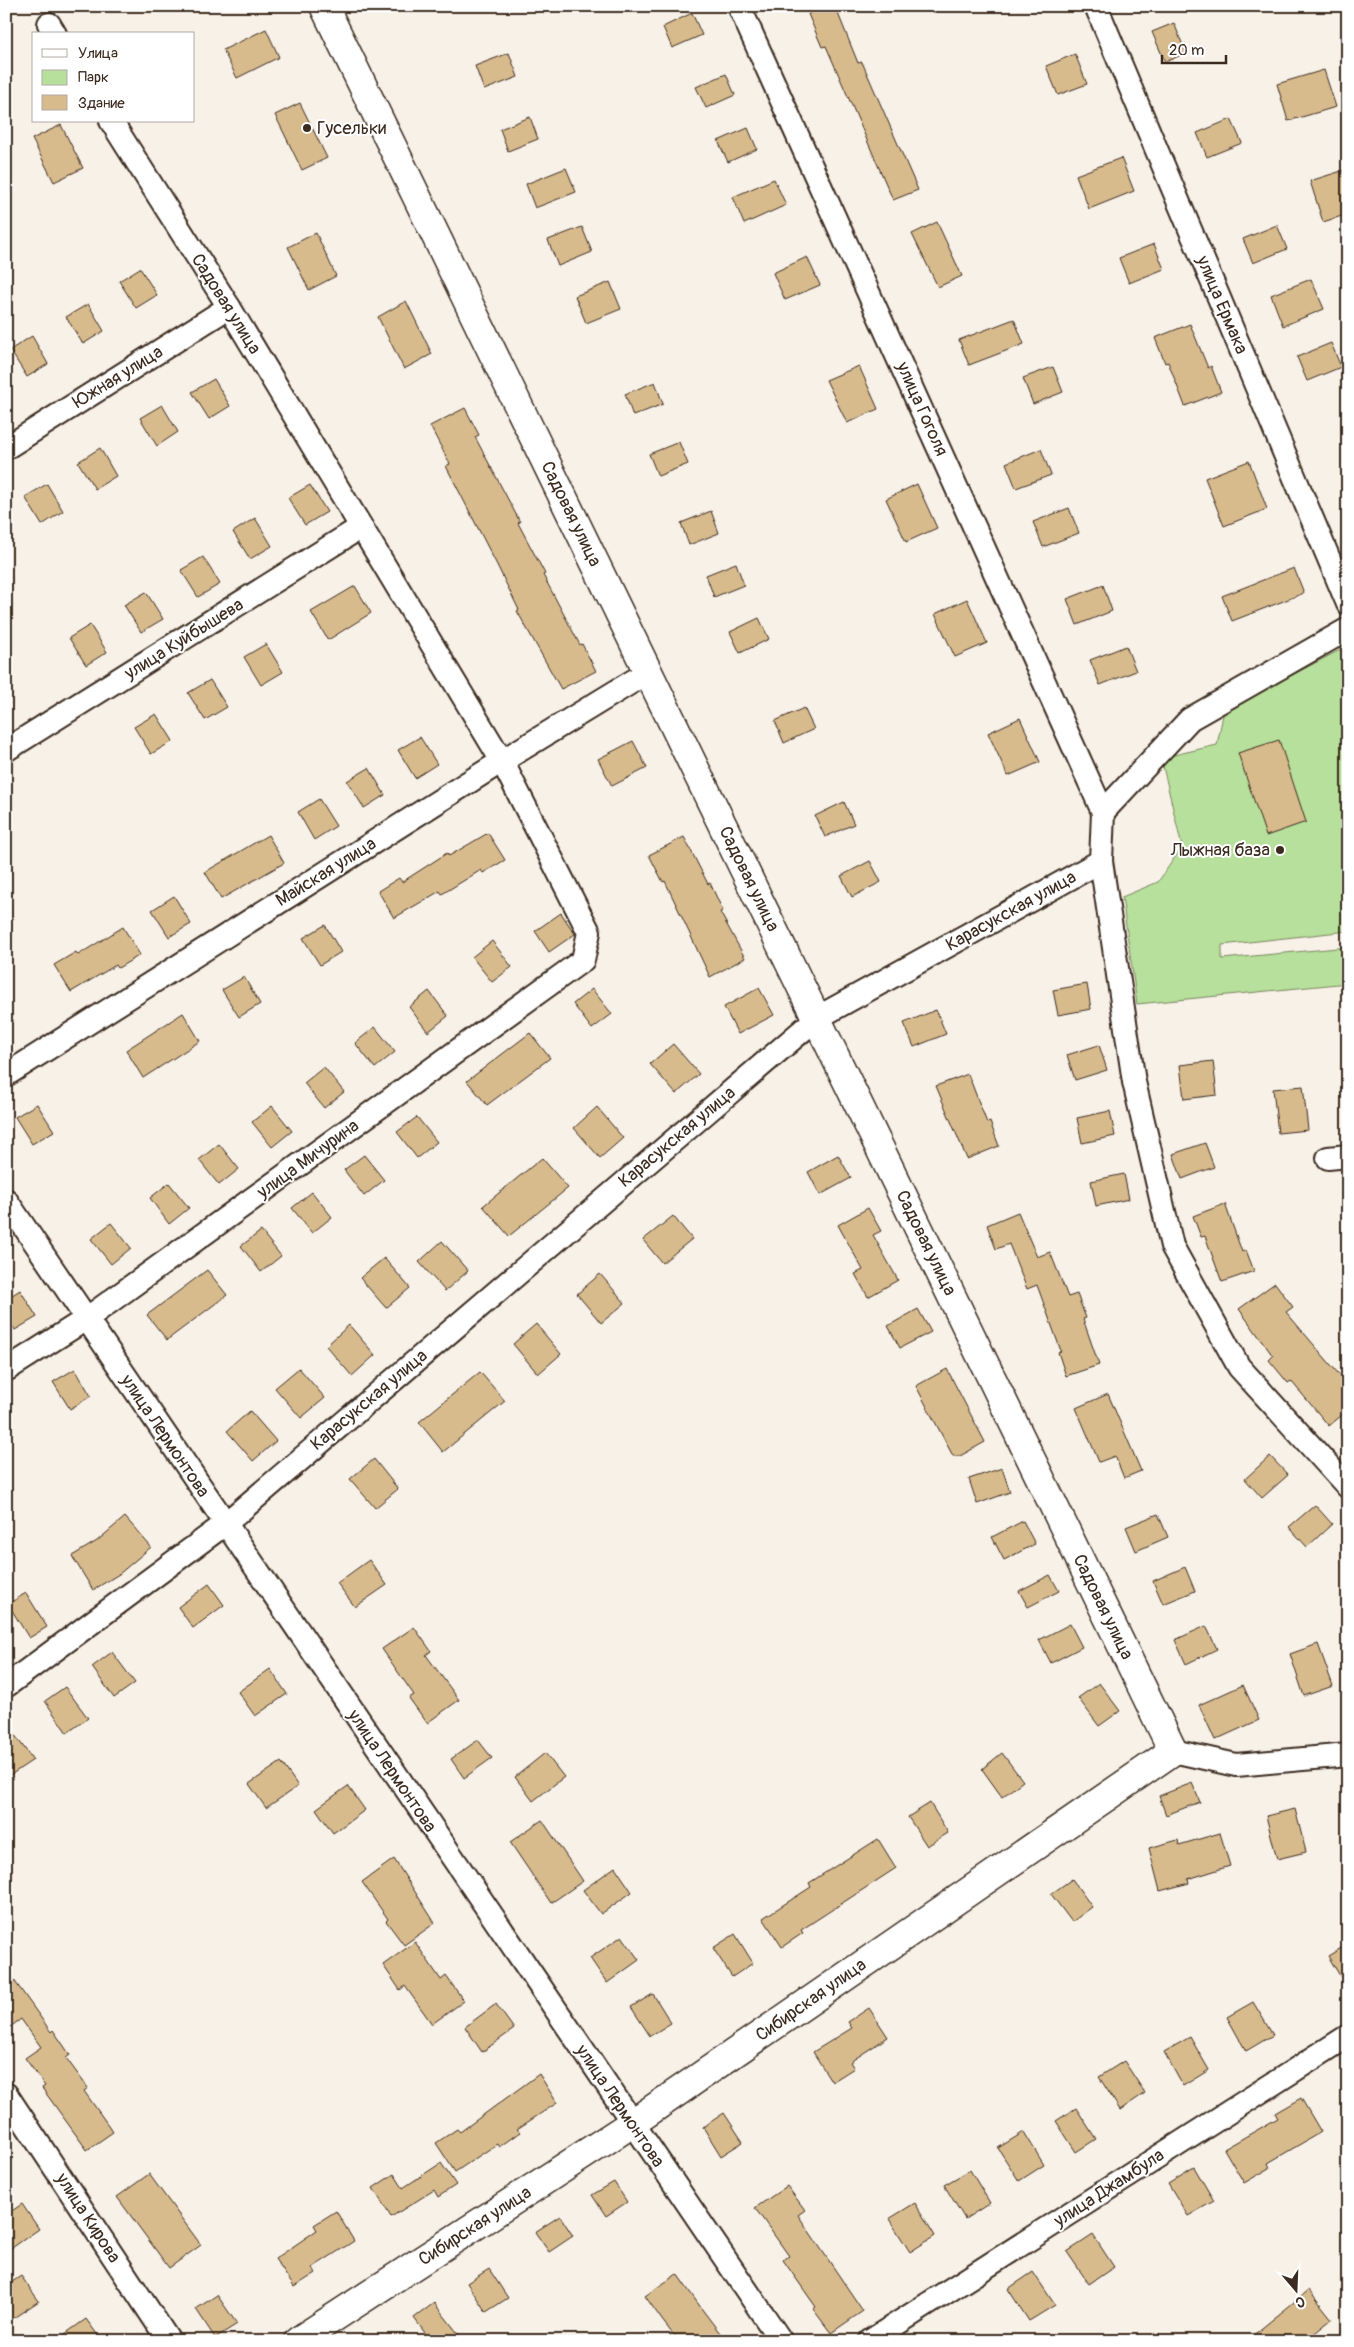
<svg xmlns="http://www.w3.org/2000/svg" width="1354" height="2347" font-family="Pangolin,sans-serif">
<rect width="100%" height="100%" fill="#f7f1e8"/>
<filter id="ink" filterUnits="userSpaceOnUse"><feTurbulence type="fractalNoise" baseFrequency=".02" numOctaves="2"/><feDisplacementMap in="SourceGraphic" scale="10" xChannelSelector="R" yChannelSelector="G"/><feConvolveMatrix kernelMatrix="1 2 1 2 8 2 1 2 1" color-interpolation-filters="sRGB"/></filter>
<g filter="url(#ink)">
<polygon fill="#b7e09c" stroke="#79855d" points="1348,646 1348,931 1222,945 1222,959 1348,947 1348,983 1137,1004 1122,897 1158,882 1182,847 1161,758 1217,745 1224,710"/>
<g fill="#d8bb8d" stroke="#3b2a1e">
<polygon points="825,6 835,6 858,63 862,62 918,190 893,200 826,46 822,47 808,14"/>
<polygon points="692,13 702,35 672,48 663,27"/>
<polygon points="1174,23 1186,53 1165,62 1152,32"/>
<polygon points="266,29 279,57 237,78 223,50"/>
<polygon points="509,53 518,77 484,90 475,66"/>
<polygon points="1075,54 1087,84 1058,95 1046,66"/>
<polygon points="1324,70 1336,107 1288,121 1277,84"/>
<polygon points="726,74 735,95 706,108 696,87"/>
<polygon points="300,103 327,158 302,170 275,115"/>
<polygon points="530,117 538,139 508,151 500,129"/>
<polygon points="1231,119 1242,143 1207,157 1197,133"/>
<polygon points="61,125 83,168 54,182 32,139"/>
<polygon points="748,128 757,149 728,162 718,141"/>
<polygon points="1121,158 1134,191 1089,209 1076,175"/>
<polygon points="566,168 576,192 535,208 526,184"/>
<polygon points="1348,169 1348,214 1323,222 1310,181"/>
<polygon points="774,179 786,205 744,224 733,197"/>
<polygon points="937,222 962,276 938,287 912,234"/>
<polygon points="1277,225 1287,249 1253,263 1243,239"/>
<polygon points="582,227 592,252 558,266 548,240"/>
<polygon points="316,233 336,276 309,290 288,247"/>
<polygon points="1154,244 1164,269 1129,283 1119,258"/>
<polygon points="807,257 820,285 785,300 773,273"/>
<polygon points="140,268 157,295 136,308 119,281"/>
<polygon points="1311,279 1324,309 1283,326 1271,295"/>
<polygon points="610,282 621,309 586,323 575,296"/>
<polygon points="406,301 432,354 404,369 378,317"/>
<polygon points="88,304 104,331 83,344 66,317"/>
<polygon points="1014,319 1024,344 969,365 959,340"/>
<polygon points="1190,324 1208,368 1211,366 1221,392 1185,406 1168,362 1165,363 1155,338"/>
<polygon points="32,336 48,364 27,377 10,350"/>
<polygon points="1331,343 1341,367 1307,381 1297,357"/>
<polygon points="859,366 878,409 847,423 826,380"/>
<polygon points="1053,367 1063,392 1033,404 1023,378"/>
<polygon points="214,379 230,406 209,419 192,392"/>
<polygon points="655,382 663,404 633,416 625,394"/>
<polygon points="162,405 178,432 157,446 140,418"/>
<polygon points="465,408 479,435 475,437 520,522 518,523 545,574 543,575 580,645 582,644 596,671 561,689 517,611 519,610 497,565 446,466 450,464 430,426"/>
<polygon points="679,442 688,464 658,476 649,454"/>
<polygon points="100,448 116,476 95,489 78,462"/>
<polygon points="1041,449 1051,475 1016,488 1006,463"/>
<polygon points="1249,461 1267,509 1224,526 1205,478"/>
<polygon points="47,484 63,511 42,525 25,497"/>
<polygon points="917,484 937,528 906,542 886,499"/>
<polygon points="310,485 327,512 305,525 288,498"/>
<polygon points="1069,508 1079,533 1043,547 1033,522"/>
<polygon points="711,511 719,533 689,545 681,523"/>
<polygon points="255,518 272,546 250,559 233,532"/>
<polygon points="203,557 220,584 198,597 181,570"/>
<polygon points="736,563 744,585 714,597 706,575"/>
<polygon points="1294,568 1304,593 1232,621 1222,596"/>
<polygon points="1103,585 1112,611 1077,625 1067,599"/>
<polygon points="355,586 371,613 328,640 311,612"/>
<polygon points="146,592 163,619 141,632 124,605"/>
<polygon points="967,599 987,643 955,657 935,614"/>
<polygon points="759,618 769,639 740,653 730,632"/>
<polygon points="90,625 107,652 86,665 69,638"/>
<polygon points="266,644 283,672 261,685 244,657"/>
<polygon points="1126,646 1136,671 1100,685 1090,660"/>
<polygon points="210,680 227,707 205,720 188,693"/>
<polygon points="804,708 814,729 784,743 775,721"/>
<polygon points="156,714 173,741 151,754 134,727"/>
<polygon points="1020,718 1040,762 1008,776 988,733"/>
<polygon points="420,737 437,764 415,778 398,750"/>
<polygon points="1279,740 1306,822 1266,836 1238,753"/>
<polygon points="633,741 647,768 612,786 598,759"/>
<polygon points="369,768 385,795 364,808 347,781"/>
<polygon points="319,799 336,826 314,840 298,812"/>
<polygon points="844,802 854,824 825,837 815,816"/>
<polygon points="488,833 505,860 483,873 481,870 442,894 440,891 394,918 378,891 399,878 402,882 447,853 449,856"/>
<polygon points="268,835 284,863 221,899 205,872"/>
<polygon points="684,837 708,884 710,883 723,911 720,912 745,958 710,977 665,881 663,882 649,855"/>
<polygon points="870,861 881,882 852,897 841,876"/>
<polygon points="174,896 191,924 169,937 152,910"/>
<polygon points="561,913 575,934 549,952 535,931"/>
<polygon points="325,925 341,952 320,965 303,938"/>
<polygon points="123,927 140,955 118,968 116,965 71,992 54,965 76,952 78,955"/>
<polygon points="492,941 512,967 492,982 472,957"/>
<polygon points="244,977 260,1004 239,1017 222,990"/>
<polygon points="1087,984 1091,1009 1058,1015 1053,990"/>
<polygon points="759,988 774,1015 738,1034 724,1007"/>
<polygon points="592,989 612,1014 592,1029 573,1004"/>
<polygon points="429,991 448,1016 428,1032 409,1007"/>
<polygon points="936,1010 946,1034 914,1047 904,1023"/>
<polygon points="183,1013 200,1041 143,1078 126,1050"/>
<polygon points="375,1027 395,1052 375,1068 355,1043"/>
<polygon points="530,1033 550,1058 487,1105 467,1081"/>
<polygon points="673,1044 699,1074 676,1094 650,1064"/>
<polygon points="1099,1045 1107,1070 1075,1080 1067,1055"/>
<polygon points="1213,1061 1217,1095 1184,1099 1180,1065"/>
<polygon points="324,1067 344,1092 324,1108 304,1083"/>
<polygon points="968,1074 987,1123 990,1122 999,1146 967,1159 936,1086"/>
<polygon points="1303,1086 1308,1130 1278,1133 1273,1089"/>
<polygon points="37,1104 54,1131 32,1144 15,1117"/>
<polygon points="272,1106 292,1131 272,1147 252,1122"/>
<polygon points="597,1107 623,1138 600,1158 574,1128"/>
<polygon points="1110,1111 1115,1136 1082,1143 1077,1118"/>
<polygon points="417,1117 437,1142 417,1158 397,1132"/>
<polygon points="1205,1143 1214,1167 1182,1179 1173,1154"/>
<polygon points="219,1144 239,1169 219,1185 199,1160"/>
<polygon points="364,1155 384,1180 364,1196 344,1170"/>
<polygon points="838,1155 851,1178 820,1195 808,1172"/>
<polygon points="542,1158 568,1188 509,1236 483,1206"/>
<polygon points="1124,1174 1129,1199 1096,1206 1091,1181"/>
<polygon points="169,1183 189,1208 169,1224 150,1198"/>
<polygon points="312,1192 332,1217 312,1233 292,1208"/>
<polygon points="1225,1204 1242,1252 1246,1250 1254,1271 1222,1282 1205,1236 1201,1237 1193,1216"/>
<polygon points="868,1208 881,1231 873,1235 898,1280 868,1297 855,1274 863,1270 838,1225"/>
<polygon points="1018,1212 1037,1257 1050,1252 1068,1297 1077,1294 1086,1318 1083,1319 1099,1365 1066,1376 1058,1352 1061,1351 1037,1285 1027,1289 1009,1244 996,1249 987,1225"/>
<polygon points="673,1216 692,1239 662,1263 643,1240"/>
<polygon points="111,1223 131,1248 111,1264 91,1239"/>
<polygon points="261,1231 281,1256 261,1272 241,1246"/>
<polygon points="442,1241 468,1271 445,1291 419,1262"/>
<polygon points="384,1258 410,1288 386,1308 360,1278"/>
<polygon points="207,1270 227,1295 167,1340 147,1315"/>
<polygon points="600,1274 625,1303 601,1323 577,1294"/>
<polygon points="1275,1283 1293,1307 1286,1312 1348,1385 1348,1410 1329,1426 1291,1381 1288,1383 1269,1360 1273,1356 1239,1309"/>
<polygon points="20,1290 37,1317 15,1330 6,1316 6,1299"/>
<polygon points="918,1309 931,1332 900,1348 888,1326"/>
<polygon points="536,1324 561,1354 538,1374 513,1344"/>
<polygon points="349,1325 375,1355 352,1376 326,1346"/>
<polygon points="299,1368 325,1398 301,1418 275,1388"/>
<polygon points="75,1369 91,1396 70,1409 53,1382"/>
<polygon points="947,1369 985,1442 960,1456 953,1456 916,1386"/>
<polygon points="480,1372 505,1401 443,1452 419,1422"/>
<polygon points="1108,1394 1141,1471 1124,1478 1115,1456 1099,1462 1076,1408"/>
<polygon points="250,1411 276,1441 253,1461 227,1431"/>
<polygon points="1270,1456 1288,1475 1262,1498 1245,1479"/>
<polygon points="374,1459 398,1489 375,1508 350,1479"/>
<polygon points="1002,1468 1010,1492 977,1504 969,1479"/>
<polygon points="1315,1505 1332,1524 1307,1547 1289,1527"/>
<polygon points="1158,1514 1168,1537 1136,1551 1126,1527"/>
<polygon points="125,1517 151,1547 119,1574 93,1590 72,1556 97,1541"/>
<polygon points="1023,1521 1035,1544 1004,1560 992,1537"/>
<polygon points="369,1560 387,1585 355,1607 337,1583"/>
<polygon points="1185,1567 1195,1591 1163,1604 1153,1581"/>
<polygon points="1050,1575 1059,1591 1028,1607 1019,1591"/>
<polygon points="209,1584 224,1605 193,1628 178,1607"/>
<polygon points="26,1593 47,1627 29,1638 8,1604"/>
<polygon points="1070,1624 1082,1647 1051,1663 1039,1640"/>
<polygon points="1206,1626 1217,1649 1186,1664 1175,1640"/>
<polygon points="414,1627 431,1651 426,1655 459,1700 427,1723 409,1698 414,1695 382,1649"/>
<polygon points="1318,1644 1333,1686 1304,1696 1290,1654"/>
<polygon points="112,1652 135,1683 114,1698 92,1667"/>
<polygon points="270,1669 287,1694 255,1716 238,1692"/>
<polygon points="1099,1683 1120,1711 1099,1726 1078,1698"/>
<polygon points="1243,1685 1259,1720 1215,1740 1199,1705"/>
<polygon points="65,1687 88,1718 67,1733 45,1701"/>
<polygon points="6,1723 33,1760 6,1778"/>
<polygon points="478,1740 492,1758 464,1778 451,1759"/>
<polygon points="545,1753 564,1777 533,1801 515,1777"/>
<polygon points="1002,1753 1023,1781 1002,1797 982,1769"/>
<polygon points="281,1762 298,1786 266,1808 249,1784"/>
<polygon points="1192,1783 1200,1802 1166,1815 1159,1796"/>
<polygon points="348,1786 365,1810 333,1833 316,1809"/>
<polygon points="930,1803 948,1833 927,1846 908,1817"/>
<polygon points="1295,1809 1306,1852 1277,1859 1266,1816"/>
<polygon points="542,1820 583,1881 551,1903 510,1842"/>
<polygon points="1220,1833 1230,1866 1188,1879 1189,1883 1160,1891 1149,1848 1178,1840 1179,1845"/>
<polygon points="878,1839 896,1868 801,1930 803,1933 782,1947 763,1918 811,1887 809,1883"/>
<polygon points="394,1859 435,1923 404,1945 386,1921 388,1919 362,1882"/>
<polygon points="615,1867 632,1892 601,1914 583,1890"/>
<polygon points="1072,1879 1092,1907 1072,1922 1051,1894"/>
<polygon points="735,1934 753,1963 732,1977 713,1948"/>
<polygon points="622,1936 639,1960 607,1983 590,1958"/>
<polygon points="415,1942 441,1980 446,1976 464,2001 432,2024 405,1986 400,1990 383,1965"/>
<polygon points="1348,1944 1348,1989 1328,1956"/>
<polygon points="6,1969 51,2032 53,2030 70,2055 66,2058 88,2088 84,2091 113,2132 87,2150 42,2088 45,2086 25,2058 41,2047 21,2019 6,2030"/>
<polygon points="653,1994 671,2023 650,2036 631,2007"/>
<polygon points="1253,2002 1273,2035 1246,2051 1227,2017"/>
<polygon points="496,2004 514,2029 482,2052 465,2027"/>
<polygon points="869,2008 888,2037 850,2062 854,2068 832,2082 813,2052 852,2028 848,2022"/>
<polygon points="1190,2037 1209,2070 1183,2086 1164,2052"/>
<polygon points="1124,2061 1145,2093 1120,2110 1099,2077"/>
<polygon points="539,2074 557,2103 517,2129 520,2132 499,2147 497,2144 455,2172 436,2143 457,2129 460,2132"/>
<polygon points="1301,2098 1321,2132 1268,2163 1270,2168 1244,2183 1224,2149 1278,2118 1275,2113"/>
<polygon points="1076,2108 1096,2139 1076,2152 1056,2121"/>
<polygon points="724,2113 743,2142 721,2156 703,2127"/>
<polygon points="1024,2132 1044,2165 1019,2181 998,2148"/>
<polygon points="441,2163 456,2185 438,2197 434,2190 391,2217 373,2188 394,2174 403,2188"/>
<polygon points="1194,2167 1214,2201 1188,2216 1168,2183"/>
<polygon points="970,2170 990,2203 965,2219 944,2185"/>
<polygon points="149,2174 201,2245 169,2268 117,2197"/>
<polygon points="614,2182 627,2202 606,2216 592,2195"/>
<polygon points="787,2186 805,2210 798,2215 863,2311 831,2333 813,2309 816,2307 783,2260 789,2256 755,2208"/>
<polygon points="915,2203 935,2236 910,2252 889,2219"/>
<polygon points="22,2204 39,2229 6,2252 6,2215"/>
<polygon points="336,2211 354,2241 312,2268 316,2273 294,2287 275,2259 317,2230 314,2225"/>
<polygon points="560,2216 573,2236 549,2252 535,2232"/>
<polygon points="1093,2235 1114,2267 1089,2284 1067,2252"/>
<polygon points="489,2269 508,2298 486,2312 467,2283"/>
<polygon points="1033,2272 1055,2305 1029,2321 1008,2289"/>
<polygon points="677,2274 704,2312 726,2341 678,2341 662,2320 645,2296"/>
<polygon points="21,2276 39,2301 6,2323 6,2286"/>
<polygon points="1309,2290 1332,2319 1305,2341 1246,2341"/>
<polygon points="217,2295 237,2324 215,2338 196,2309"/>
<polygon points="434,2303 464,2341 431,2341 414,2318"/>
<polygon points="86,2319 102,2341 55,2341"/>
</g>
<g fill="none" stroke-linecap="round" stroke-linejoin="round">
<g stroke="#3b2a1e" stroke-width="26">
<g id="street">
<polyline points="739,6 1103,812"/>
<polyline points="1096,6 1348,604"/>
<polyline points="49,24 55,34"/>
<polyline points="6,448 229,307"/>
<polyline points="6,750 361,527"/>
<polyline points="1101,861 1134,1082 1172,1246 1239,1367 1348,1487"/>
<polyline points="6,1075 502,761 648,672"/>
<polyline points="1328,1158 1348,1156"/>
<polyline points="6,1200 781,2341"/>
<polyline points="6,1370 86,1319 583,960 589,932 502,761 229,307 111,121"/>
<polyline points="6,1686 225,1524 817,1018 1101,861 1103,812 1190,719 1348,629"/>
<polyline points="1173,1751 1236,1765 1348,1755"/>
<polyline points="6,2094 169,2341"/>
<polyline points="870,2341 1348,2036"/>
</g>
</g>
<g stroke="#3b2a1e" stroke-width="31">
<polyline id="secondary" points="298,2341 631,2124 1173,1751 324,6"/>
</g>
<use href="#street" stroke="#fff" stroke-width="22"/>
<use href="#secondary" stroke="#fff" stroke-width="28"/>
</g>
</g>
<g fill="#3b2a1e" stroke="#fff" stroke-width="2">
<circle cx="307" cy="128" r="5"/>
<circle cx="1280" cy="850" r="5"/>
</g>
<g text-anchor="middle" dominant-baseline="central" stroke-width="4" stroke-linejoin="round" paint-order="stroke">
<g font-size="18" fill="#3b2a1e" stroke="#fff" text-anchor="start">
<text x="317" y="128">Гусельки</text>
<text x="1270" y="850" text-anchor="end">Лыжная база</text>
</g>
<g font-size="18" fill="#3b2a1e" stroke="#fff">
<text transform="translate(226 304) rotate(58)">Садовая улица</text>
<text transform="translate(1222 305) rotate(67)">улица Ермака</text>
<text transform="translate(118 377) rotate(-32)">Южная улица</text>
<text transform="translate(922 409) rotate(66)">улица Гоголя</text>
<text transform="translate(571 514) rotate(64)">Садовая улица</text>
<text transform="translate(184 639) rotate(-32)">улица Куйбышева</text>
<text transform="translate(326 872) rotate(-32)">Майская улица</text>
<text transform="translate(749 879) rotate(64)">Садовая улица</text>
<text transform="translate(1011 911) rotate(-29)">Карасукская улица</text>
<text transform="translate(677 1137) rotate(-40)">Карасукская улица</text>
<text transform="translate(308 1159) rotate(-36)">улица Мичурина</text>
<text transform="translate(926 1243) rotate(64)">Садовая улица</text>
<text transform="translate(369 1400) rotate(-40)">Карасукская улица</text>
<text transform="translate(165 1436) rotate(56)">улица Лермонтова</text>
<text transform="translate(1103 1607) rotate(64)">Садовая улица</text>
<text transform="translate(392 1771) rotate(56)">улица Лермонтова</text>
<text transform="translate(811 2000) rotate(-35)">Сибирская улица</text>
<text transform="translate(620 2106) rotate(56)">улица Лермонтова</text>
<text transform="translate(1109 2188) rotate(-33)">улица Джамбула</text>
<text transform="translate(88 2218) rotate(57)">улица Кирова</text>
<text transform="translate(475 2226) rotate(-33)">Сибирская улица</text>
</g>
</g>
<rect width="1354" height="2347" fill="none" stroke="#fff" stroke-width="25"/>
<rect x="12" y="12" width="1329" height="2322" fill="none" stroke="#3b2a1e" stroke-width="2" filter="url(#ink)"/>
<rect x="32" y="32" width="162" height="90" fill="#ffffff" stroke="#b1aaa5"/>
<rect x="42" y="49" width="25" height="8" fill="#ffffff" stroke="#b1aaa5"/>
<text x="78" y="58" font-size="15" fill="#3b2a1e">Улица</text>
<rect x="42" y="70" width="25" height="15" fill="#b7e09c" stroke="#b1aaa5"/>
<text x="78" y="82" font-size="15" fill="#3b2a1e">Парк</text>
<rect x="42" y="95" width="25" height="15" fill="#d8bb8d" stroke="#b1aaa5"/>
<text x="78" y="108" font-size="15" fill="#3b2a1e">Здание</text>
<g transform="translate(1296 2290) rotate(161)" stroke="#ffffff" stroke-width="4" paint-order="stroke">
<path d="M0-4L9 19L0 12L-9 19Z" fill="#3b2a1e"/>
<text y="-8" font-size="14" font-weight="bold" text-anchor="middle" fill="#3b2a1e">С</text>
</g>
<path d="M1162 55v8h64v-8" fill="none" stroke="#3b2a1e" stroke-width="2.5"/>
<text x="1169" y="55" font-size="15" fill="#3b2a1e" stroke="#ffffff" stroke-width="4" paint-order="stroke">20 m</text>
</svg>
